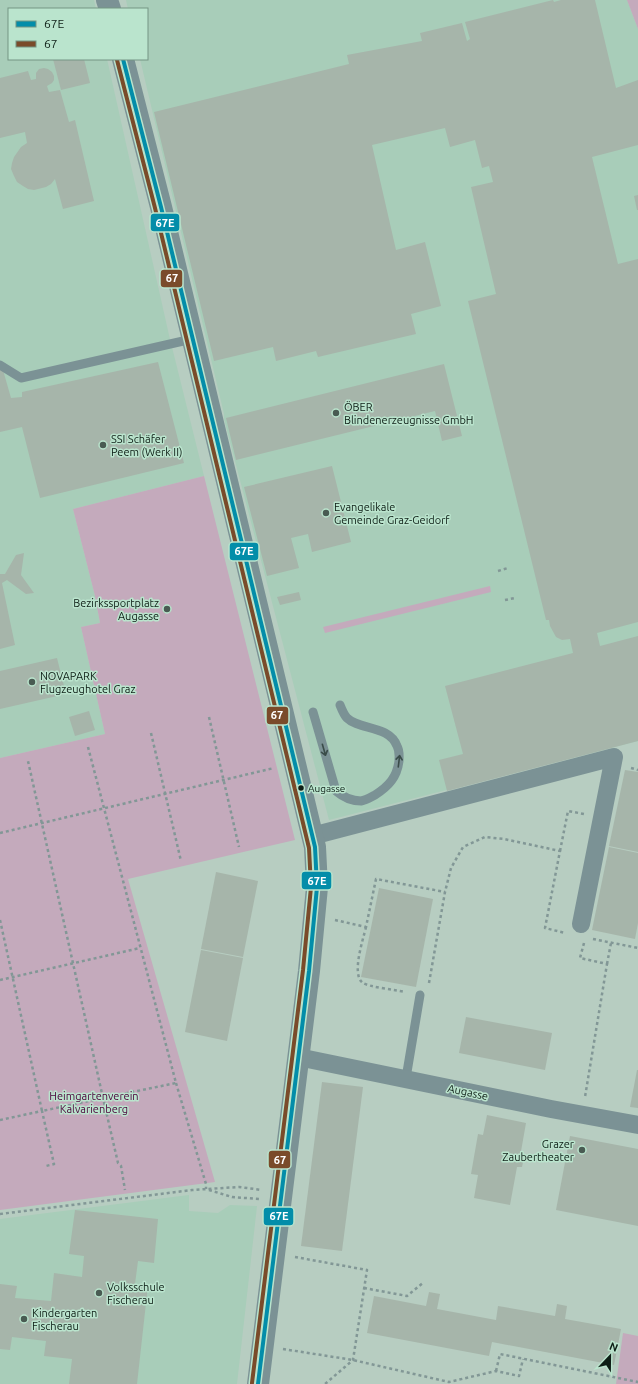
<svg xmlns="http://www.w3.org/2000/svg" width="638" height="1384" font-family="Ubuntu,sans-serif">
<rect width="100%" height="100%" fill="#b7cdc1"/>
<g fill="#a8cdb9">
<polygon points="0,0 94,0 96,9 9,9 9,59 107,59 169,335 204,476 73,509 95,596 100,623 81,627 105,734 0,758"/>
<polygon points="126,0 627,0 638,29 638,741 329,820 224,419 224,414 140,59 147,59 147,9 128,9"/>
<polygon points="189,1195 189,1211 218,1213 230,1205 257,1206 237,1384 0,1384 0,1219"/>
</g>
<g fill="#c4aabc">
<polygon points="627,0 638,0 638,29"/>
<polygon points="204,476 295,840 128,879 215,1182 0,1210 0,758 105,734 81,627 100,623 95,596 73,509"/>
<polygon points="490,586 491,592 325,633 323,627"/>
<polygon points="623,1333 638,1336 638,1384 616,1384"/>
</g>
<g fill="#a6b5aa">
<polygon points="553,0 554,2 561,0 595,0 616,88 638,80 638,145 592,157 618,264 638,259 638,622 597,633 600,646 638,636 638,741 447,791 439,760 463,754 445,686 573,653 570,639 562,640 556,637 550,626 549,620 546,620 468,301 496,294 471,187 493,182 489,166 482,168 475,140 450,147 445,128 372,145 396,250 425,242 441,306 411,314 416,334 318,357 316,351 276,361 273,347 214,361 154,112 349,64 347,55 422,41 420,33 462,23 467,41 470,39 465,22"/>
<polygon points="53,59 84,59 90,83 61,90"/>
<polygon points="44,68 48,69 52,72 54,76 54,80 52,83 47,86 49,92 60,90 69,122 75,120 94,201 63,209 55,179 51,184 46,187 34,190 28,189 23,186 17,182 14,176 11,169 12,163 14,157 21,147 27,143 25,132 0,138 0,78 28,71 31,80 36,79 36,73 39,69"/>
<polygon points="638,195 638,210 637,210 634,196"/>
<polygon points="158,362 184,463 40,498 22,427 0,432 0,370 3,370 11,398 22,397 22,392"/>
<polygon points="444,364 462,436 442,441 435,411 236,460 226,418"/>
<polygon points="332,466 351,542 312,552 308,534 291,538 299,568 267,576 244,487"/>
<polygon points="24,553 21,575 34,593 26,594 7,580 2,583 15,645 0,649 0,574 5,574 16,555"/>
<polygon points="299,592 301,600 280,605 277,597"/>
<polygon points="57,658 66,694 0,709 0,671"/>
<polygon points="89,711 95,730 75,736 69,717"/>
<polygon points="625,770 638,772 638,852 609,846"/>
<polygon points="609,847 638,853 638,923 635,939 592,930"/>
<polygon points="216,872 258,881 243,957 201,949"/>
<polygon points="379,888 433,899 416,987 361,977"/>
<polygon points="201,950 243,958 227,1041 185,1032"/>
<polygon points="466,1017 552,1033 545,1070 459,1053"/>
<polygon points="637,1070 638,1070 638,1108 630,1107"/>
<polygon points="322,1082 363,1087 342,1251 301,1246"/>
<polygon points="487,1115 526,1123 520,1157 524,1157 522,1167 517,1167 510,1205 474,1198 478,1175 471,1174 478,1134 483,1135"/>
<polygon points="570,1136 638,1149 638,1226 556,1210"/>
<polygon points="75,1210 158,1219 154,1263 138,1261 135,1284 148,1285 137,1384 69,1384 72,1359 44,1356 46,1341 12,1337 10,1350 0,1349 0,1284 17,1286 15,1298 51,1301 54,1273 82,1277 84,1256 69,1254"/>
<polygon points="429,1292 440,1294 437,1309 496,1320 498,1306 555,1316 557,1304 567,1306 565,1319 621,1329 614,1365 492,1342 489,1356 367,1333 374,1296 426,1306"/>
</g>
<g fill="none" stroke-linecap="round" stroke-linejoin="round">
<g stroke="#829796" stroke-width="2.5" stroke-dasharray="3 3" stroke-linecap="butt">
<polyline points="498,571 508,568"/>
<polyline points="505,600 515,598"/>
<polyline points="209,717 239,847"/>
<polyline points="151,733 181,861"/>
<polyline points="88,747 176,1083 103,1098 118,1163 121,1166 125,1190"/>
<polyline points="631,768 638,770"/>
<polyline points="0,833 274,768"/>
<polyline points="560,851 568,811 584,814"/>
<polyline points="0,920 42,1111 103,1098 28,761"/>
<polyline points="335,920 366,927 376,879 445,892"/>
<path d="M366,927C363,940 351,975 363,983C369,987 396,990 405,992"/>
<polyline points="593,939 638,948"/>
<polyline points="584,943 580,958 607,964 585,1097"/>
<polyline points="607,964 611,943"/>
<polyline points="0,980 140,948"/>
<polyline points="429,983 445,892 451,868 463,847 485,837 504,839 560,851 545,928 565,933"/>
<polyline points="176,1083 206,1184 206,1189"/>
<polyline points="0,1120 42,1111 54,1164 46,1166"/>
<polyline points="209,1190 232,1197 259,1199"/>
<polyline points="0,1214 192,1190 239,1187 262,1190"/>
<polyline points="295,1257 367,1270 353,1360 325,1384"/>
<polyline points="364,1288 407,1296 424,1282"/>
<polyline points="283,1349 353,1360 449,1382 496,1371 519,1376 523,1359"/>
<polyline points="496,1371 500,1354 638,1382"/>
</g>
<g stroke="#7b9295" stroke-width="9">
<polyline points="0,365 21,378 192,339"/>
<path d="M313,712L336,791C343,797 351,801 361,801C366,800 371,797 375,795C389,786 397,777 399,761C399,756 400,751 397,746C389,725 359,730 347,718C344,715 342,710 340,705"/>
<polyline points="406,1078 420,995"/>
</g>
<g stroke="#7b9295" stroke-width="18">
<polyline points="312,836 614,757 581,924"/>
<polyline points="298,1057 551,1109 638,1125"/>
</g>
<g stroke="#7b9295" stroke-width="22">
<polyline points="107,0 110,9"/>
<polyline points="123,59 161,207 315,847 317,887 309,971 258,1384"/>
</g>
<g stroke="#bae4cd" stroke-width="7">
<polyline id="bus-1" points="123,59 161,207 315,847 317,887 309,971 258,1384"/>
</g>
<g stroke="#bae4cd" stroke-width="7">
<polyline id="bus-2" points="117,60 155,208 309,848 311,887 303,970 252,1383"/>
</g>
<use href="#bus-1" stroke="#038da9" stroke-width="4"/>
<use href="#bus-2" stroke="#7a4b2a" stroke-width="4"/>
</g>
<defs><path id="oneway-shaft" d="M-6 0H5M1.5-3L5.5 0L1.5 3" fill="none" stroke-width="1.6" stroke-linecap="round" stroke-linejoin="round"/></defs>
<g stroke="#3a4c49">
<use href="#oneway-shaft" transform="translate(324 750) rotate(74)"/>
<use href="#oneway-shaft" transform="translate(399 761) rotate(-83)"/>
</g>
<g fill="#495b52" stroke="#bae4cd" stroke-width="1.5">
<circle cx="336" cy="413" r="4"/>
<circle cx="103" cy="445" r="4"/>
<circle cx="326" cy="513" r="4"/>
<circle cx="167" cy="609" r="4"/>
<circle cx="32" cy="682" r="4"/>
<circle cx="582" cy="1150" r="4"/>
<circle cx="99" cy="1293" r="4"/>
<circle cx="24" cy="1319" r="4"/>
</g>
<circle fill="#0e1e16" stroke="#bae4cd" stroke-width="1.5" cx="301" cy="788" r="3.5"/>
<g text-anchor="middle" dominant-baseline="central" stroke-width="3" stroke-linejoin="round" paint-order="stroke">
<g font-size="10" fill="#0e1e16" stroke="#bae4cd" text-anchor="start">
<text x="308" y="788">Augasse</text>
</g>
<g font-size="11" fill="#0e1e16" stroke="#bae4cd" text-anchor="start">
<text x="344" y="407">ÖBER<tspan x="344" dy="13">Blindenerzeugnisse GmbH</tspan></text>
<text x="111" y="439">SSI Schäfer<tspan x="111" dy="13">Peem (Werk II)</tspan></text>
<text x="334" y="507">Evangelikale<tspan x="334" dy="13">Gemeinde Graz-Geidorf</tspan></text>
<text x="159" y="603" text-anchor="end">Bezirkssportplatz<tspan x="159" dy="13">Augasse</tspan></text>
<text x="40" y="676">NOVAPARK<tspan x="40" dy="13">Flugzeughotel Graz</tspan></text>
<text x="574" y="1144" text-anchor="end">Grazer<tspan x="574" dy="13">Zaubertheater</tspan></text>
<text x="107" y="1287">Volksschule<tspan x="107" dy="13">Fischerau</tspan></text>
<text x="32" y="1313">Kindergarten<tspan x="32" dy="13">Fischerau</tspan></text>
</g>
<g font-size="11" fill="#0e1e16" stroke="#bae4cd">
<text transform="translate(468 1092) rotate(12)">Augasse</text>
</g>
<g font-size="11" fill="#4c023b" stroke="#bae4cd">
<text x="94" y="1096">Heimgartenverein<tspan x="94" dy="13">Kalvarienberg</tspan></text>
</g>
</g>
<g stroke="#bae4cd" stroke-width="1.5">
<rect x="150" y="213" width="30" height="19" rx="4" fill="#038da9"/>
<rect x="160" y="269" width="23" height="19" rx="4" fill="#7a4b2a"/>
<rect x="229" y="542" width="30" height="19" rx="4" fill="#038da9"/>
<rect x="266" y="706" width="23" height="19" rx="4" fill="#7a4b2a"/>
<rect x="301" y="871" width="31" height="19" rx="4" fill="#038da9"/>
<rect x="268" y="1150" width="23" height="19" rx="4" fill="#7a4b2a"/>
<rect x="263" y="1207" width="31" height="19" rx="4" fill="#038da9"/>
</g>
<g font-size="11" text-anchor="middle" font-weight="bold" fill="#fff">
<text x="165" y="227">67E</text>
<text x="172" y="282">67</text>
<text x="244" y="555">67E</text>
<text x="277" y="719">67</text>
<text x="317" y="885">67E</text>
<text x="280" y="1164">67</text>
<text x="279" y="1220">67E</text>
</g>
<rect x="8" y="8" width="140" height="52" fill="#bae4cd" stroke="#759584"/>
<rect x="16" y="21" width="20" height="6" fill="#038da9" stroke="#759584"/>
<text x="44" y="28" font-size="12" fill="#0e1e16">67E</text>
<rect x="16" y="41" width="20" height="6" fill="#7a4b2a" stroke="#759584"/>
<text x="44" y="48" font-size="12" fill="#0e1e16">67</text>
<g transform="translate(610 1356) rotate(22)" stroke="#bae4cd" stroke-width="3" paint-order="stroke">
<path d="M0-3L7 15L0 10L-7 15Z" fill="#0e1e16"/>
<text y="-6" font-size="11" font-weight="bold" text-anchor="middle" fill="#0e1e16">N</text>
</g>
</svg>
